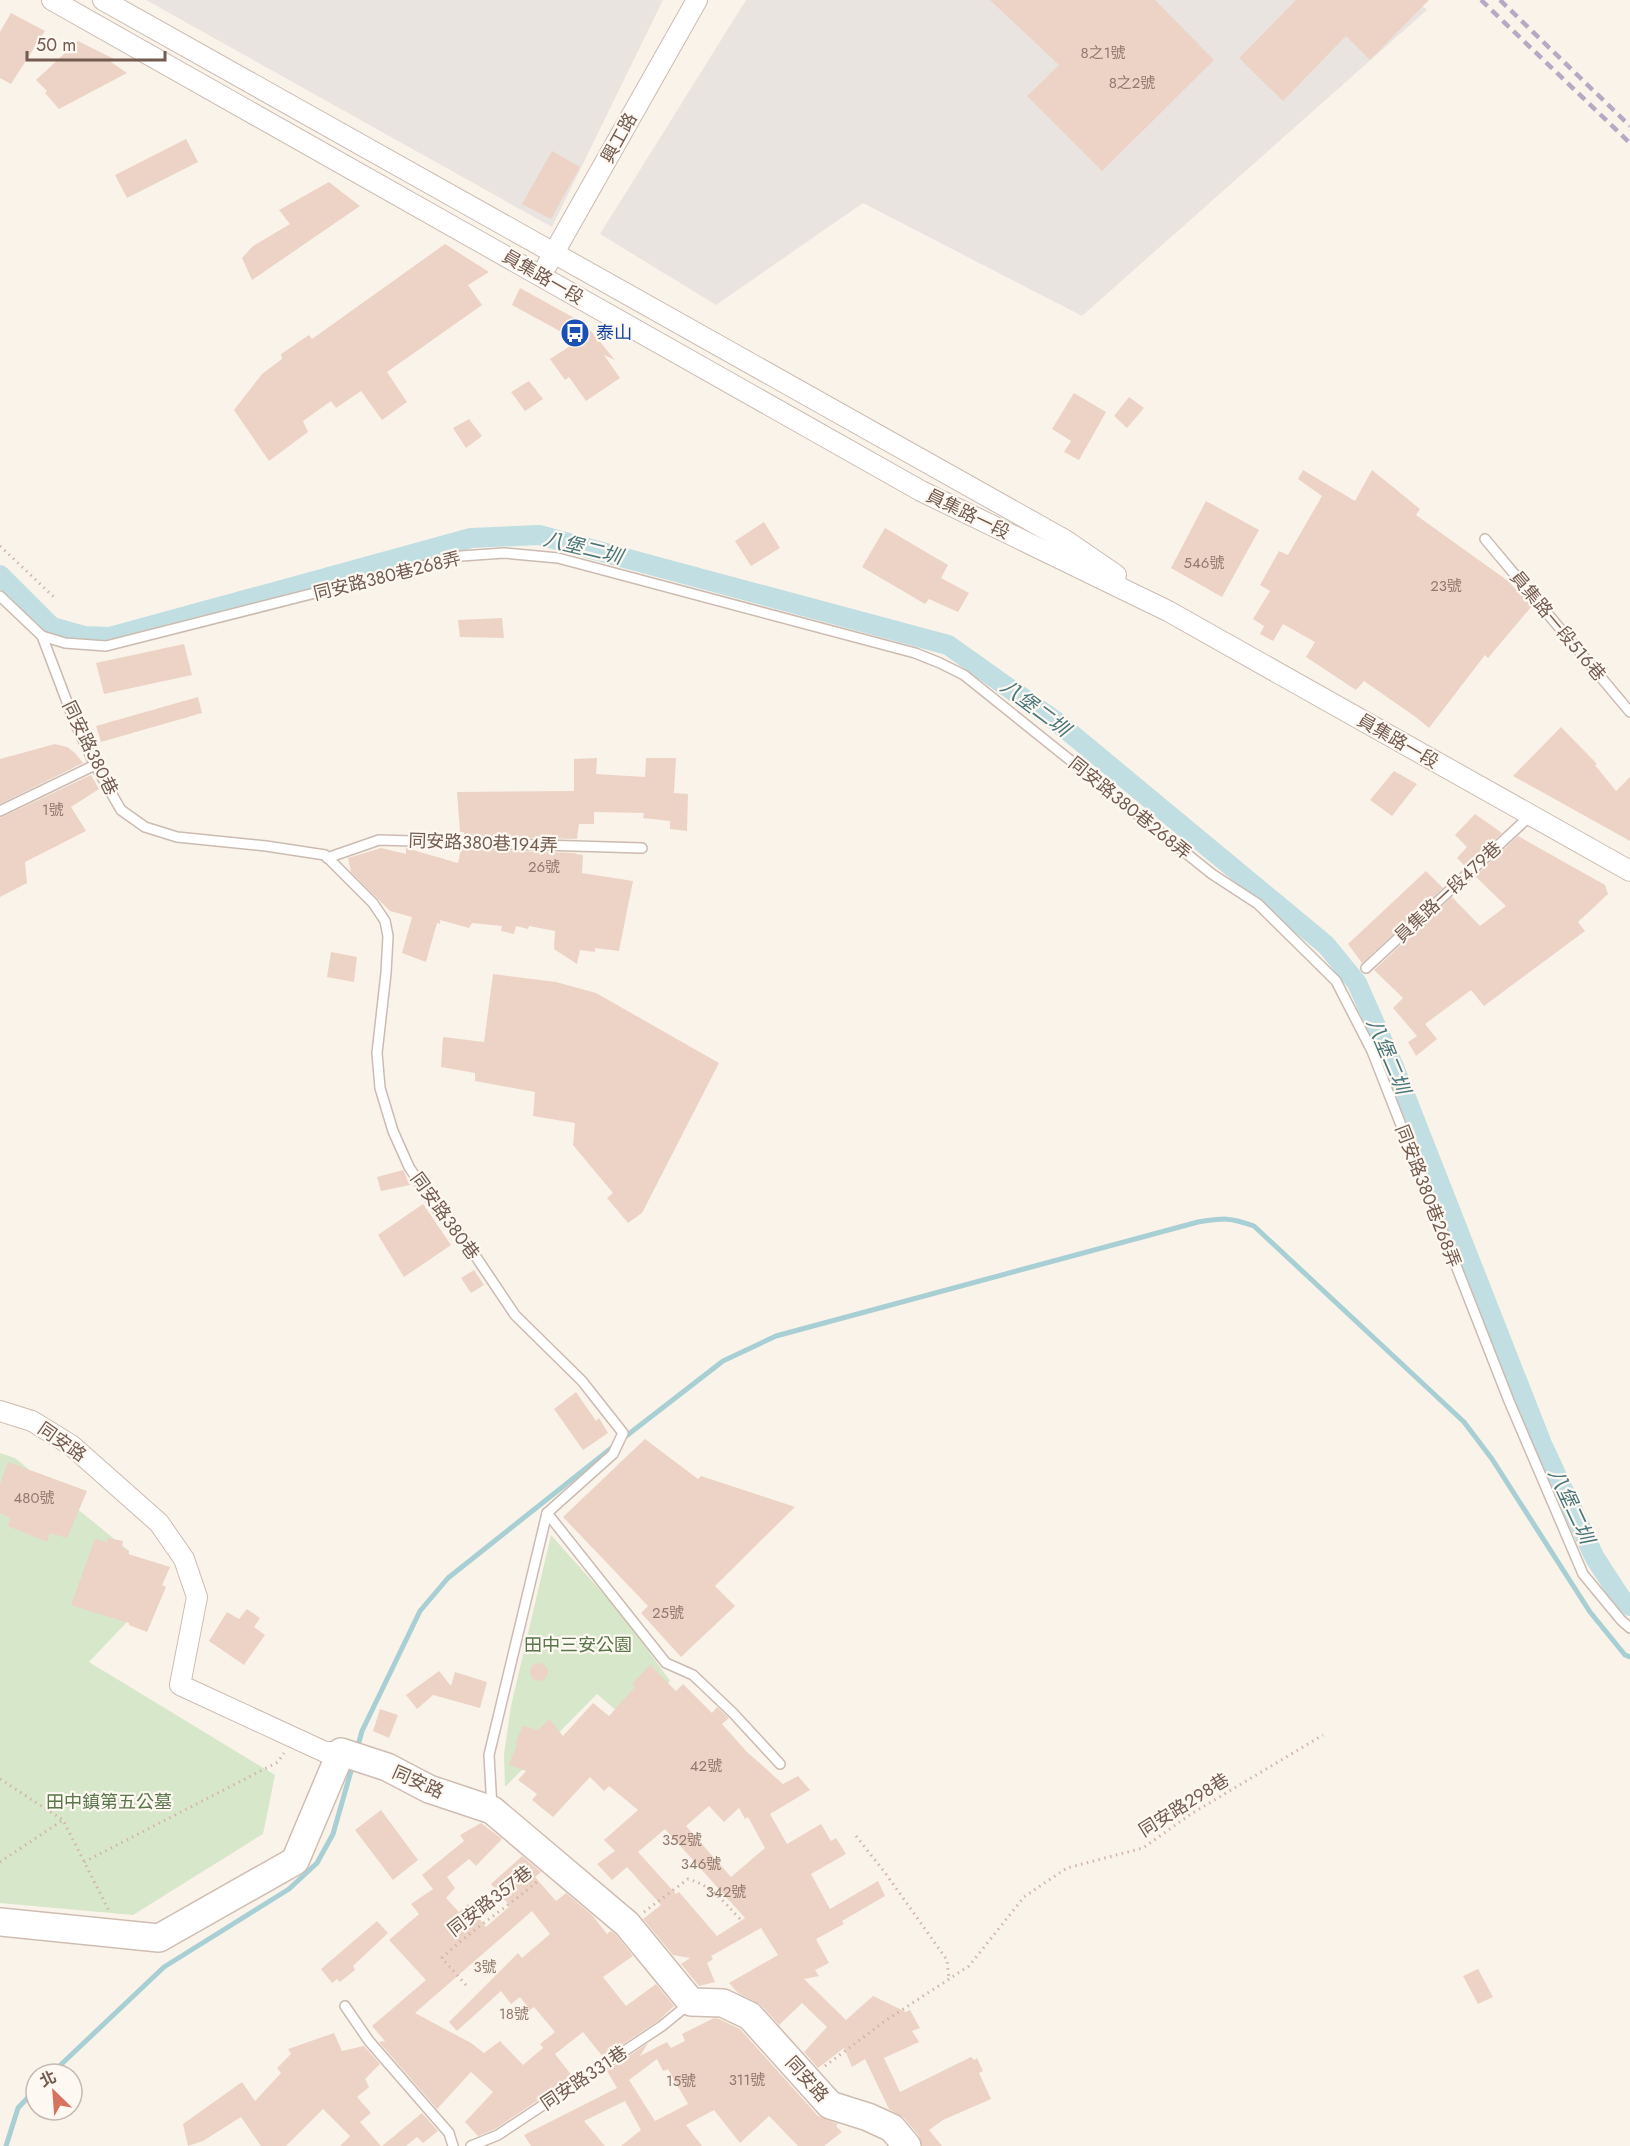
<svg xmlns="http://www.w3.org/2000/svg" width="1630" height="2146" font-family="Jost,'Noto Sans TC',sans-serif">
<rect width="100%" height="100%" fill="#faf3ea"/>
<g fill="#eae4e0">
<polygon points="146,0 663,0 552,227"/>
<polygon points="746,0 1416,0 1427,10 1082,316 863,203 716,305 600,234"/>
</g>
<g fill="#d7e7ca">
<polygon points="0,1453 15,1458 129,1551 126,1623 89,1662 275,1775 263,1834 133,1915 0,1903"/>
<polygon points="551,1535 625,1618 670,1681 631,1723 597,1694 505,1787 504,1754 511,1706"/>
</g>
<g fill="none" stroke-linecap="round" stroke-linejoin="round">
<g stroke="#a8cfd3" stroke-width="5">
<path d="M621,1440L723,1361L776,1336L1198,1222C1224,1218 1229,1217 1254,1226L1464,1422L1492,1459L1590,1612L1625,1655L1630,1657"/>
<polyline points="357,1749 362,1731 420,1611 448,1578 614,1446"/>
<polyline points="51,2074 164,1967 289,1889 317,1863 333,1834 353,1764"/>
<polyline points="6,2146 18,2108 36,2089"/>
</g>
<polyline stroke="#c1dfe2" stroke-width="20" points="0,575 52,627 84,636 110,637 471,538 539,535 948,645 1057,722 1326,945 1357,983 1394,1067 1542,1444 1595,1558 1621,1598 1630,1606"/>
</g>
<g fill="#edd3c5" fill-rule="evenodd">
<polygon points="990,0 1155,0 1214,60 1102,171 1027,96 1059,65"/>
<polygon points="1296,0 1429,0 1370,60 1346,36 1283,101 1239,58"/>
<polygon points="11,13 45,31 11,84 0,78 0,32"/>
<polygon points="78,41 114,59 111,62 127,73 59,109 45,93 47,91 36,80"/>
<polygon points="186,139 198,162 127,198 115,175"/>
<polygon points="552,151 580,167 551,219 522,204"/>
<polygon points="329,182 360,206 252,280 242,258 253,246 290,224 279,210"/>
<polygon points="445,244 489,272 468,285 482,305 387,372 407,402 382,420 361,391 336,408 331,401 303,421 308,432 269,461 234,410 262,374 282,359 281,354 309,335 312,339"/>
<polygon points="520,288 585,324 615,360 604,355 620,378 586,401 569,377 565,380 550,359 578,341 512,305"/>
<polygon points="529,381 543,399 525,411 511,392"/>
<polygon points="1074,393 1106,412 1079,460 1064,452 1071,441 1052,429"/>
<polygon points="1129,397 1144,408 1127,428 1114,416"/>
<polygon points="469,419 482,436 466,448 453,428"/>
<polygon points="1303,470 1355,501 1372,470 1420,509 1416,515 1508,581 1532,606 1488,658 1485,655 1429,728 1417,718 1364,681 1356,690 1306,657 1315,642 1283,624 1273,641 1260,634 1264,626 1253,619 1270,591 1260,585 1279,551 1288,555 1322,496 1298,479"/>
<polygon points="1206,501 1259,530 1222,597 1171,568"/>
<polygon points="764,522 780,548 751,566 735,541"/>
<polygon points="885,528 948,565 941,578 969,593 958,612 929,599 925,604 862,567"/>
<polygon points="502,618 504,638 460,637 458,620"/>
<polygon points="184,644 192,675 104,694 96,663"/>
<polygon points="198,697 202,713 101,742 96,726"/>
<polygon points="1561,727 1597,764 1595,765 1616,791 1630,777 1630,841 1513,776"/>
<polygon points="55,744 67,747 75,753 83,763 0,804 0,759"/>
<polygon points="597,758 596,774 645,777 646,758 676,758 674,793 688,794 687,831 670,829 670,821 643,818 644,813 594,812 594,824 579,824 577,839 464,836 464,832 460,832 457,792 574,791 574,759"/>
<polygon points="1394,771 1417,784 1392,816 1370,800"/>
<polygon points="91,775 99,789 71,807 86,831 25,862 27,883 0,897 0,818"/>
<polygon points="1475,814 1502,833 1466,867 1457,858 1467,847 1455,835"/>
<polygon points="1518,836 1605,885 1608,894 1578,922 1585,931 1484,1006 1471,990 1425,1024 1437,1039 1416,1056 1408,1042 1417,1036 1393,1008 1403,998 1374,970 1452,897 1480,926 1506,906 1475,876"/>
<polygon points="381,848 406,854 406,848 458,863 461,849 576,853 576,854 583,855 582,873 633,881 619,951 595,948 595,952 580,950 577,964 554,949 555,931 529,926 528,929 516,926 514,934 501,931 502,926 472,923 469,928 440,920 440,924 437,923 426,962 402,953 412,917 390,911 351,872 348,858"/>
<polygon points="1426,871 1443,888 1362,963 1348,944"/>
<polygon points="331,952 357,957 354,982 327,977"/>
<polygon points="493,974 556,982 596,993 719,1063 642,1213 628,1223 607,1198 613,1193 573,1145 575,1123 533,1116 535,1092 475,1081 475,1073 441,1067 443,1037 484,1042"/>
<polygon points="403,1170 410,1185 381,1191 377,1177"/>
<polygon points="423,1204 451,1245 404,1277 378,1235"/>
<polygon points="474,1270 484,1285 471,1293 461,1278"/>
<polygon points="576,1392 596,1421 599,1418 608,1433 583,1450 554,1409"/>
<polygon points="645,1439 698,1479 701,1476 795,1507 715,1586 735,1606 681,1657 641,1613 648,1606 563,1517"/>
<polygon points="8,1462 87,1491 67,1538 50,1533 47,1542 8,1526 10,1518 0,1513 0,1484"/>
<polygon points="108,1538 123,1541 122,1547 129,1551 128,1554 170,1567 162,1585 166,1587 147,1632 129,1625 129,1623 71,1605 95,1539 107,1542"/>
<polygon points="247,1609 260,1618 254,1627 265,1635 244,1665 209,1641 227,1612 239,1619"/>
<circle cx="539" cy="1672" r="9"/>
<path d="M650,1665L676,1691L683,1684L712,1713L717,1707L729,1718L722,1724L747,1752L783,1784L798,1776L810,1790L770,1814L787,1844L821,1824L831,1841L836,1838L846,1854L811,1874L830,1909L878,1881L885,1896L842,1921L844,1924L816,1939L829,1963L815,1970L819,1976L804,1979L846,2020L873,1996L906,2012L910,2010L920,2028L912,2031L919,2042L884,2058L900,2092L971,2057L974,2060L977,2058L983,2071L979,2073L991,2099L943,2120L929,2130L942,2146H922L919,2136L904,2118L889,2109L865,2059L852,2067L844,2048L818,2068L804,2052L827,2027L802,2003L779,2025L761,2005L738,1993L729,1983L778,1955L761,1928L711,1956L713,1959L707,1963L715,1982L699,1986L681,1964L690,1958L673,1955L643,1919L661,1905L627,1867L612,1880L597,1864L615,1851L604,1840L638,1810L609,1786L604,1791L590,1777L553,1817L532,1800L537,1794L518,1780L526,1771L509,1765L517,1745L515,1743L523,1726L538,1730L549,1719L563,1736L593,1703L609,1716L635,1687L632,1684ZM709,1806L724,1822L739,1808L745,1819L748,1817L765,1848L731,1877L686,1826ZM665,1829L745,1918L717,1936L679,1892L676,1894L638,1852Z"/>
<polygon points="439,1671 451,1686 455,1672 487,1682 480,1708 433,1695 417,1709 406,1695"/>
<polygon points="380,1709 398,1715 389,1738 373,1731"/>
<polygon points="381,1810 418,1860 393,1880 355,1830"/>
<path d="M481,1823L502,1839L476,1866L469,1859L447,1877L455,1888L446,1898L459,1912L468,1904L486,1927L510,1906L491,1884L522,1856L541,1872L535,1877L556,1901L566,1893L592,1915L607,1934L611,1931L616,1935L633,1956L603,1977L626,2006L656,1984L674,2006L658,2021L603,2057L583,2032L555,2054L573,2077L495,2129L478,2136L465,2122L493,2092L471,2072L437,2109L379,2042L385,2041L372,2026L426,1980L389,1940L419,1914L411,1904L433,1889L422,1875L464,1841L460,1835ZM532,1911L550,1934L522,1958L518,1953L449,2022L457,2031L501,1991L511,2004L520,1997L530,2010L534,2007L555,2032L540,2044L543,2048L523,2065L500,2041L484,2053L471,2043L415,2013Z"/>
<polygon points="377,1921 388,1933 353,1966 355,1970 340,1982 337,1979 332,1983 321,1969"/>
<polygon points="1478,1969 1493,1997 1478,2004 1463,1976"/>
<path d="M714,2018L719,2019L740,2029L818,2116L838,2124L836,2126L842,2132L824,2146H798L769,2116L740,2143L714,2110L686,2125L702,2146H621L641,2130L625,2101L584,2121L605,2146H531L524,2135L617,2088L607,2071L648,2043L640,2056L667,2042L671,2048L685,2041L682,2034ZM657,2059L663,2071L668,2069L688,2104L655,2121L629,2080Z"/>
<polygon points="334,2033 342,2051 364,2046 380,2064 365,2079 369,2087 357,2097 371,2113 360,2122 381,2146 340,2146 350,2136 323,2109 286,2146 261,2146 241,2117 203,2141 188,2146 183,2124 242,2082 255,2101 281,2073 277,2068 291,2054 288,2049"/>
<polygon points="422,2113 438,2131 423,2143 417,2137 406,2146 382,2146"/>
</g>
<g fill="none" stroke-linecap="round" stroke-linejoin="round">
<g stroke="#ccbbb1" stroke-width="12">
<g id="lane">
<polyline points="1485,539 1630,712"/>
<polyline points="0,596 42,636 75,723 95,765 121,810 145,827 177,837 266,846 325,855 373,903 385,921 388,936 386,973 377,1053 380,1088 393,1131 409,1167 439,1212 464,1239 515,1315 582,1381 623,1433 613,1454 547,1513 489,1755 492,1808"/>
<polyline points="42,636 65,643 106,646 461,556 504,553 558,558 915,653 940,663 964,675 1212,874 1258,904 1336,981 1372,1051 1509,1401 1583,1574 1621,1620 1630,1628"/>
<polyline points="0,811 95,765"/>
<polyline points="327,858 379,840 642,848"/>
<polyline points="1366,968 1530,816"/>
<polyline points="547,1513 666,1663 693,1675 733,1713 780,1764"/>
<polyline points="345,2006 369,2041 449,2133 453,2146"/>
<polyline points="471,2146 498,2135 662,2026 690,2003"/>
</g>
</g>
<g stroke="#ccbbb1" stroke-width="22">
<g id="street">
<polyline points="52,0 921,491 1168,611 1630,871"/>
<polyline points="103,0 1065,540 1116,575"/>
<polyline points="547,265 697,0"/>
<polyline points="0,1411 32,1421 71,1445 159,1523 184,1559 197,1597 180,1685 325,1752 341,1752"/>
</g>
</g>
<g stroke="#d0bdb2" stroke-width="30">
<polyline id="secondary" points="0,1922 159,1938 295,1861 341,1752 387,1767 429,1789 492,1810 627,1924 691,2002 723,2003 750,2016 830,2105 868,2117 892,2128 907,2146"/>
</g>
<g stroke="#d2b6a8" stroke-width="3" stroke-dasharray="1.5 4.5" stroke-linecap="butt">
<polyline points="0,546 56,599"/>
<polyline points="0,1779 63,1820 109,1911"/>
<polyline points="856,1836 886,1874 947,1960 949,1979"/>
<polyline points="0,1862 63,1820"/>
<polyline points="84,1862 278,1762 284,1753"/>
<path d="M644,1912L688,1879C712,1886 723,1901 740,1919"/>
<path d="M466,1985L442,1958C472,1929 508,1907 539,1880"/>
<polyline points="825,2066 885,2021 969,1966 1024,1897 1046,1882 1067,1868 1143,1848 1191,1814 1323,1735"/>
</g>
<use href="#lane" stroke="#fff" stroke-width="9"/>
<use href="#street" stroke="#fff" stroke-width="20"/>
<use href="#secondary" stroke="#fff" stroke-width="27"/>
<g stroke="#b6a9c4" stroke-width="4.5" stroke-dasharray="9 6" stroke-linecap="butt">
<polyline points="1481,0 1630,143"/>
<polyline points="1500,0 1630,126"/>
</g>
</g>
<defs>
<g id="bus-disc" transform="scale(1.5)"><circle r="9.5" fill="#1a4fb4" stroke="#fdf8f1"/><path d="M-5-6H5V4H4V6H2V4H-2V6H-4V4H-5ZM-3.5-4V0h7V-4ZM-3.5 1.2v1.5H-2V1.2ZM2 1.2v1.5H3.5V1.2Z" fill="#fff"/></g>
</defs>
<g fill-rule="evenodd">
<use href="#bus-disc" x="575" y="333"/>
</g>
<g text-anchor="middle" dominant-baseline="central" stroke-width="4.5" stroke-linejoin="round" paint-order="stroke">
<g font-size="15" fill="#92796d">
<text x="1103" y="53">8之1號</text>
<text x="1132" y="83">8之2號</text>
<text x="1204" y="563">546號</text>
<text x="1446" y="586">23號</text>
<text x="53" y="810">1號</text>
<text x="544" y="867">26號</text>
<text x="34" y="1498">480號</text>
<text x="668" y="1613">25號</text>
<text x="706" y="1766">42號</text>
<text x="682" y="1840">352號</text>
<text x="701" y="1864">346號</text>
<text x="726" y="1892">342號</text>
<text x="485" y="1967">3號</text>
<text x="514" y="2014">18號</text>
<text x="747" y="2080">311號</text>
<text x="681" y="2081">15號</text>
</g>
<g font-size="18" fill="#735b50" stroke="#fdf8f1">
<text transform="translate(619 138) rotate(-61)">興工路</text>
<text transform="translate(543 277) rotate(30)">員集路一段</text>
<text transform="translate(968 514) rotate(26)">員集路一段</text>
<text transform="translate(387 576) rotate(-14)">同安路380巷268弄</text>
<text transform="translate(1558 626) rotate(50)">員集路一段516巷</text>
<text transform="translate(1398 741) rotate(30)">員集路一段</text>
<text transform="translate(90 748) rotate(64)">同安路380巷</text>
<text transform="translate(1130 808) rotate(39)">同安路380巷268弄</text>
<text transform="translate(483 843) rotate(2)">同安路380巷194弄</text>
<text transform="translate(1448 892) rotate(-43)">員集路一段479巷</text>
<text transform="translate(1428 1196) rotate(69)">同安路380巷268弄</text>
<text transform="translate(445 1216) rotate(54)">同安路380巷</text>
<text transform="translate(62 1442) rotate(35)">同安路</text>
<text transform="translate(418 1782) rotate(24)">同安路</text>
<text transform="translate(1184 1805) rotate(-32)">同安路298巷</text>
<text transform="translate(490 1901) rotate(-38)">同安路357巷</text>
<text transform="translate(584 2078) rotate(-34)">同安路331巷</text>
<text transform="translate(807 2079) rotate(48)">同安路</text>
</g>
<g font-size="18" fill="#164399" stroke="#fdf8f1" text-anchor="start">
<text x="596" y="333">泰山</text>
</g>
<g font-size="18" fill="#59774a" stroke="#fdf8f1">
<text x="578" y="1645">田中三安公園</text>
<text x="109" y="1802">田中鎮第五公墓</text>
</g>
<g font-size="20" font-style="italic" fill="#49777c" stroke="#fdf8f1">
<text transform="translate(583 548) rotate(14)">八堡二圳</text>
<text transform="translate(1035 708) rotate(37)">八堡二圳</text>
<text transform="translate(1388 1056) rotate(67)">八堡二圳</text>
<text transform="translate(1571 1506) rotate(65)">八堡二圳</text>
</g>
</g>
<g transform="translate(54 2092) rotate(335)"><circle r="28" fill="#fdf8f1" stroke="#c6b9b1" stroke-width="1.5"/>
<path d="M0-4.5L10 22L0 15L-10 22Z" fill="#d6725e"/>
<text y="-9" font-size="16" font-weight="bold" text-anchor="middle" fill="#735b50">北</text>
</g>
<path d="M27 51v9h138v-9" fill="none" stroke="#735b50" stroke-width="3"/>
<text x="36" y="51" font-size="18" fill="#735b50" stroke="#fdf8f1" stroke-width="4.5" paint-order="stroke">50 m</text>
</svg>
